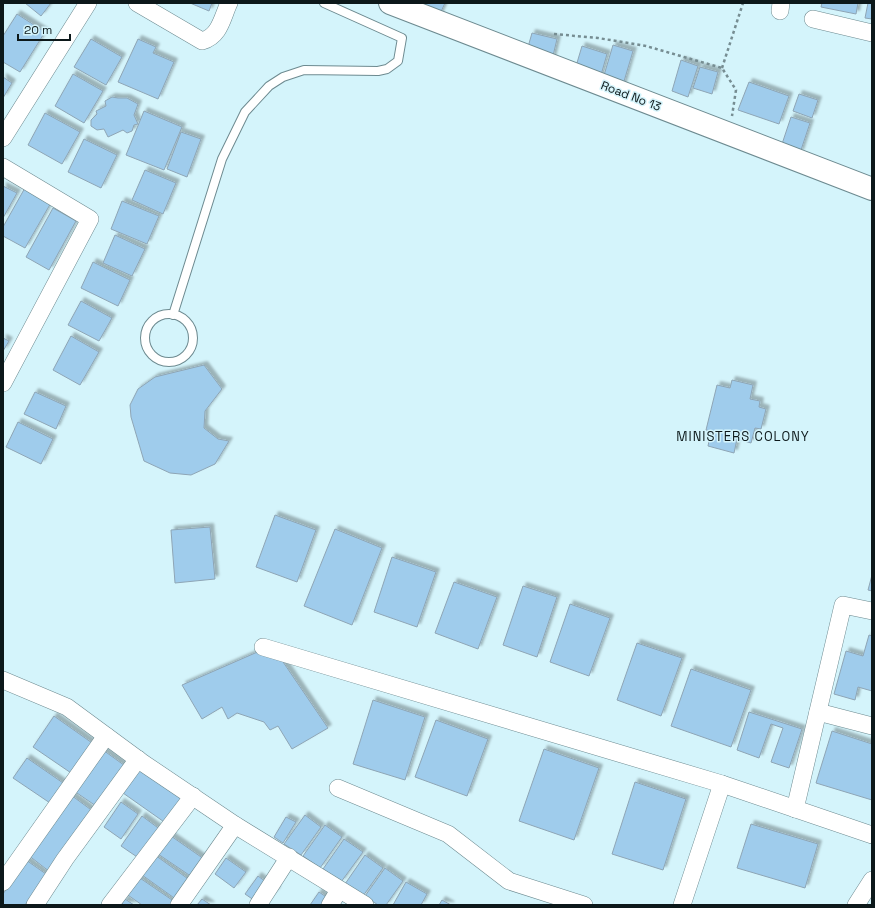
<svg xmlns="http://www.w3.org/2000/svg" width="875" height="908" font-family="'Space Grotesk',sans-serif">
<defs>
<filter id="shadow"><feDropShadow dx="3.5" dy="-3.5" stdDeviation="1" flood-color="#0004"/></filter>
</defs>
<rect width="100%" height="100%" fill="#d4f4fb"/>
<g fill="#9fccec" stroke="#8ea5b5" filter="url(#shadow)">
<polygon points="25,3 51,3 41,16"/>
<polygon points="190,3 212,3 209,11"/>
<polygon points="419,3 445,3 439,16"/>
<polygon points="822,3 858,3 856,14 821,7"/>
<polygon points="868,3 872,3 872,19 865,18"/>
<polygon points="17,14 45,32 20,72 3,62 3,36"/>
<polygon points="532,33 557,39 552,60 526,54"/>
<polygon points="91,39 122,57 106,85 74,67"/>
<polygon points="138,39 156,47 153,53 174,62 158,99 118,82"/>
<polygon points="613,45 633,51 622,88 602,82"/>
<polygon points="582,46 607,54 599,82 574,73"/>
<polygon points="681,60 698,66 688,97 672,91"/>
<polygon points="700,67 718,72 712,94 693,88"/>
<polygon points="73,74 103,91 84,123 55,106"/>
<polygon points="3,77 12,83 3,98"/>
<polygon points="749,82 789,96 779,124 738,110"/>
<polygon points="799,94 818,100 812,118 793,111"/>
<polygon points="112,97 118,98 127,98 138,104 134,115 138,124 134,125 132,131 127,133 123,130 108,137 104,129 97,130 91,126 91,120 97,114 96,111 106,106 105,101"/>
<polygon points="144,111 182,127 164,170 126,155"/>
<polygon points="45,113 80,132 62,164 28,145"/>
<polygon points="791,117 810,123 800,153 781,147"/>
<polygon points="181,132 201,139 187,177 167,169"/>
<polygon points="84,139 117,155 101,188 68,172"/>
<polygon points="145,170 176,183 163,214 132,200"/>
<polygon points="3,186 17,193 3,218"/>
<polygon points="26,186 52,201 25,248 3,236 3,227"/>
<polygon points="122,201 159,216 147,244 111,229"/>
<polygon points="53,208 76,221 49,270 26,257"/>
<polygon points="115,235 145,249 132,276 103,263"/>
<polygon points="93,262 130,280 118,306 81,288"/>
<polygon points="81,301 112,318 99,341 68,325"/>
<polygon points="71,336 99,352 80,385 53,370"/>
<polygon points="3,338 9,341 3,351"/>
<polygon points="204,365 222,389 205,411 204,428 218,439 229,441 215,464 191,475 170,473 144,461 131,417 130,405 138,389 155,377"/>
<polygon points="732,380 753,385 750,399 760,401 759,407 766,409 761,429 755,428 751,443 737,439 734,453 708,446 711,431 706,430 717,385 730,388"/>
<polygon points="35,392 66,406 56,429 24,414"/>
<polygon points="18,422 53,439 41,464 6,447"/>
<polygon points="275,515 316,530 297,582 256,567"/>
<polygon points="210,527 215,579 175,583 171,530"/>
<polygon points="335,529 382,548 352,625 304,606"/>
<polygon points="392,557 436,572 417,627 374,612"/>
<polygon points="872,575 872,591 868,590"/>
<polygon points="454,582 497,597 478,649 435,633"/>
<polygon points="523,586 557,597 537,657 503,645"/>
<polygon points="570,604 610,618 589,676 550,662"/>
<polygon points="869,635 872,636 872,691 858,687 855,700 834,694 846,651 863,656"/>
<polygon points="637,643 682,658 661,716 617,700"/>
<polygon points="262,650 279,656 328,728 292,749 278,726 270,730 264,722 237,713 228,719 222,707 202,719 182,685"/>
<polygon points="691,669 751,690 731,747 671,726"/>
<polygon points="373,700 425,717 405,780 353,764"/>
<polygon points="749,712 802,729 789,768 771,762 783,728 771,724 759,758 737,750"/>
<polygon points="54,716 95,745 74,775 33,747"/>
<polygon points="436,720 488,739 467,796 415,777"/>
<polygon points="832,731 872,744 872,800 816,783"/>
<polygon points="544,749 599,768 574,840 519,821"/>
<polygon points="103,750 128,768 99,808 74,791"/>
<polygon points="27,758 66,785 53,805 13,778"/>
<polygon points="140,769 184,800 167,824 123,793"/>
<polygon points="635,782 686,799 663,870 612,854"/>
<polygon points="71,795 94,812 50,872 28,855"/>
<polygon points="121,802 138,814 121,839 104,827"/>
<polygon points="305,815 321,827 301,855 284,844"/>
<polygon points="142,816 161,830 140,859 121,846"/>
<polygon points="286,817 296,822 283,843 274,837"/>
<polygon points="751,824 818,844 805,888 737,868"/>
<polygon points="325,825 342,837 320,868 303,856"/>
<polygon points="171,836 204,859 192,877 158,854"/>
<polygon points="344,839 363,852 341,882 323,869"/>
<polygon points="155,855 191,881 177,900 142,875"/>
<polygon points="365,855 383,868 363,896 345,884"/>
<polygon points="226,858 246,872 234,888 215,874"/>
<polygon points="26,860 46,874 25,905 3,905 3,894"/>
<polygon points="385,868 403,881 386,905 378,905 365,896"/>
<polygon points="137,876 175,902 173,905 142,905 125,893"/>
<polygon points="258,876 277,890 261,905 245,894"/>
<polygon points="406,882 427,894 421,905 393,905"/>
<polygon points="319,892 338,905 310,905"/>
<polygon points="125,899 134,905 121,905"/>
<polygon points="202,899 211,905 197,905"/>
<polygon points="442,900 451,905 439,905"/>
</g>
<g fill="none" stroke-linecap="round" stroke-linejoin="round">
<g stroke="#6d8a90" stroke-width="10">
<g id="lane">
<circle cx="169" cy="338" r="24"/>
<polyline points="173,315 222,159 245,112 269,86 283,77 304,70 378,71 387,69 398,61 402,38 324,3"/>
</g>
</g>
<g stroke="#6d8a90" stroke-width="18">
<g id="street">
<path d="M137,3L202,41C220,36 222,18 229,3"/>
<polyline points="780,11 781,3"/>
<polyline points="813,19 872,33"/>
<polyline points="3,138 88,3"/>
<polyline points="3,167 90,219 3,383"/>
<polyline points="263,647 722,784 872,835"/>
<polyline points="3,680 67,707 143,763 235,825 365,905"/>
<polyline points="818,712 872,726"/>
<polyline points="338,788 448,834 509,881 584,905"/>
<polyline points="795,809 843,605 872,611"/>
<polyline points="3,882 106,736"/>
<polyline points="35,905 65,859 138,759"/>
<polyline points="110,905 193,796"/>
<polyline points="179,905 235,825"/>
<polyline points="258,905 289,857"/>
<polyline points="330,905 339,890"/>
<polyline points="682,905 722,784"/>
<polyline points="856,905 872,880"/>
</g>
</g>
<g stroke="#6d8a90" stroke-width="24">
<polyline id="secondary" points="390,3 872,189"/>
</g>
<g stroke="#768d92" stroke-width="2.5" stroke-dasharray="3 3" stroke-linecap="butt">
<polyline points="554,34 598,38 646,46 722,68 736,90 732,116"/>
<polyline points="722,68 743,3"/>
</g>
<use href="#lane" stroke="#fff" stroke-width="8"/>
<use href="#street" stroke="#fff" stroke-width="17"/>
<use href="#secondary" stroke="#fff" stroke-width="22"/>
</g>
<g text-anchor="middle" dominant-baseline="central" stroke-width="3" stroke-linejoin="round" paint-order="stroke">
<g font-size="12" fill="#0c181a" stroke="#d4f4fb">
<text transform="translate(631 96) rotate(21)">Road No 13</text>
</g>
<g font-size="13" letter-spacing="1" fill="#0c181a" stroke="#d4f4fb">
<text x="743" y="436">MINISTERS COLONY</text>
</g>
</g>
<rect width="875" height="908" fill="none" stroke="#0c181a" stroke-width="8"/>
<path d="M18 34v6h52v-6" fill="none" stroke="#0c181a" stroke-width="2"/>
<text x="24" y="34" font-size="12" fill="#0c181a" stroke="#d4f4fb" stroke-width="3" paint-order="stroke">20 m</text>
</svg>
